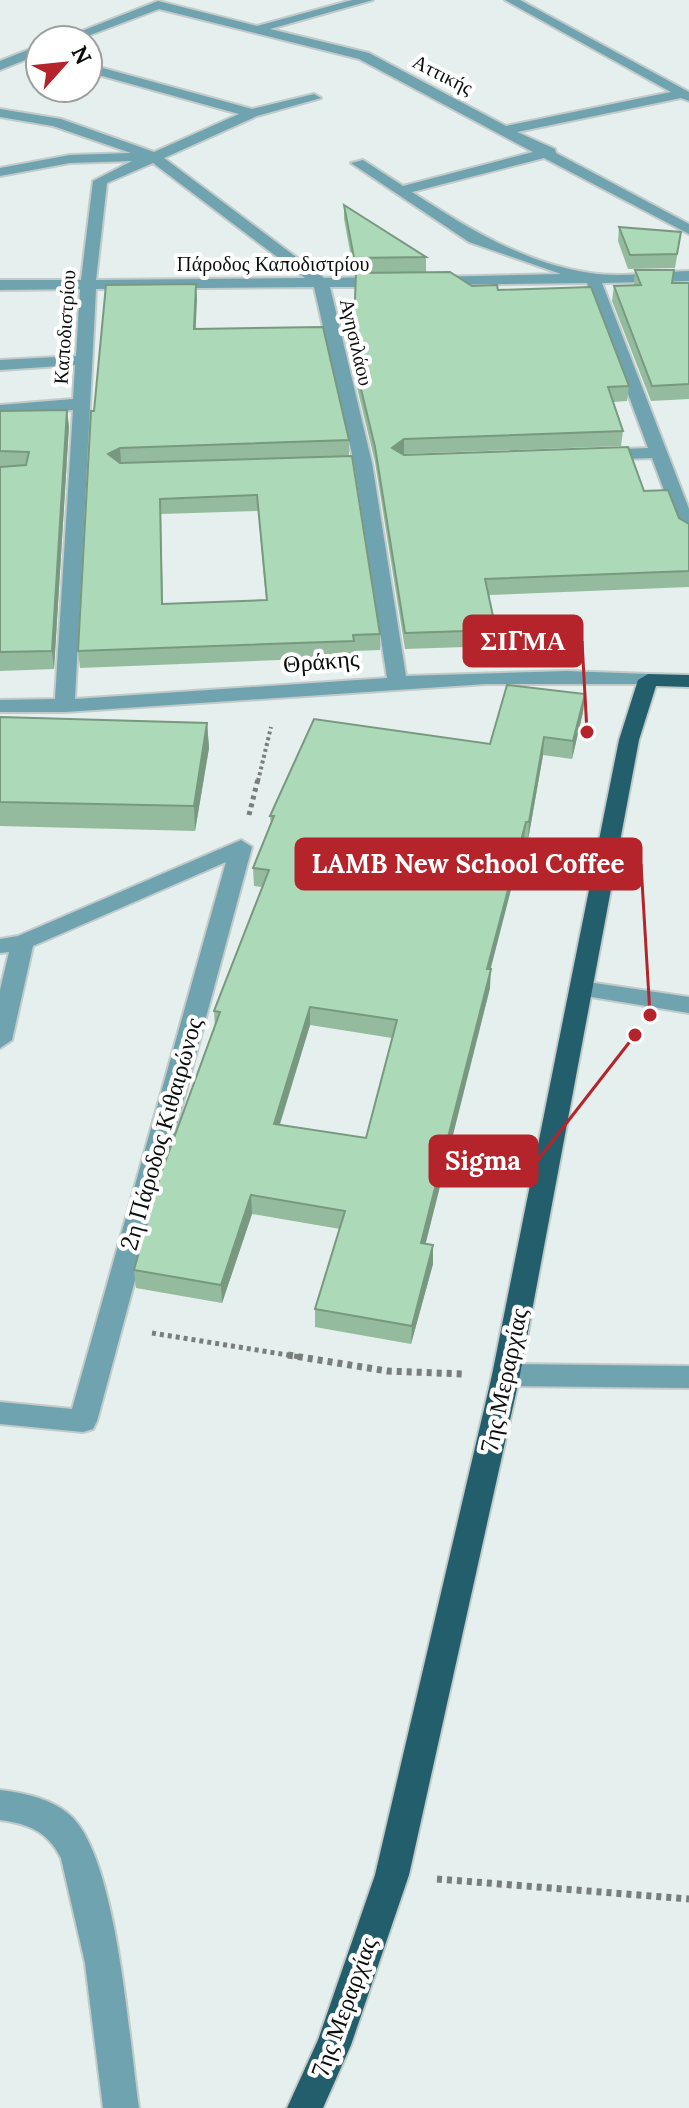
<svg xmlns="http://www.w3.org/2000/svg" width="689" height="2108" font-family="Lora,serif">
<rect width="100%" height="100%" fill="#e5efed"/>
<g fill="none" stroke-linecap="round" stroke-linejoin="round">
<g stroke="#c2cbc9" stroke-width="4">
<g id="minor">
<path d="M352,0H373L270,29L369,53L506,126L671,92L505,0H520L689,92V101L681,98L517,132L555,149L556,153L689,224V234L544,158L412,192C467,228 524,263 590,273C621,278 658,272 689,271V281L602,283L689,509V538L680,533L652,458L599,460L590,455L599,450L648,448L587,283L426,285V279L431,277L561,274L469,242L351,163L363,160L403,186L533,152L359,59L159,9L77,40H59L158,1L257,26Z"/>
<polygon points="40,45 40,54 0,70 0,61"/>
<path d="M88,64L252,109L314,94L321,98L257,116L164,158L324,278L387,277L395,282L387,287H330L372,463L406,676L567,671L648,674L655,676L658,680L655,684H486L65,712H0V700L55,699L73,410L0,415V405L73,399L75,365L0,370V360L76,356L80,289L0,290V280H81L93,181L132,161L70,163L0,176V168L70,155L131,153L53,126L0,117V109L61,119L154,152L239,114L88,72ZM153,163L305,278L96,280L107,183ZM314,287L354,463L387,678L75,699L96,289Z"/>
<polygon points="241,840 252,847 97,1421 93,1429 83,1432 0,1424 0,1402 72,1409 226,862 33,946 12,1040 0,1048 0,990 9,952 0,953 0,939 18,936"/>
<polygon points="581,981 689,997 689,1013 573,994 569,989"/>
<polygon points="506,1364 689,1366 689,1388 506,1386 496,1383 492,1375 496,1367"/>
<path d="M0,1790C25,1793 54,1799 73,1818C118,1865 129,2041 139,2108H103L85,1963L61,1858C47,1831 29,1824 0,1820Z"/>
</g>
</g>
<g stroke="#c2cbc9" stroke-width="4">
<polygon id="major" points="648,674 689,675 689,687 656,686 639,740 520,1375 409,1875 351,2045 323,2108 287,2108 318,2040 375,1875 492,1375 619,740 638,680"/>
</g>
<polyline stroke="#777e7c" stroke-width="4" stroke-dasharray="3 3" stroke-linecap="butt" points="258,781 271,727"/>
<g stroke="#777e7c" stroke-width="5" stroke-dasharray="4 4" stroke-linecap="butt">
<polyline points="249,815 258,779"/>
<polyline points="152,1333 300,1357"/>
</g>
<g stroke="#777e7c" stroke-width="7" stroke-dasharray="5 5" stroke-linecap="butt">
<polyline points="288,1355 387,1371 463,1374"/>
<polyline points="437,1879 689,1899"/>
</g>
<use href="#minor" fill="#70a3b0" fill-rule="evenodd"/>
<use href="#major" fill="#225e6c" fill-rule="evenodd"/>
</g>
<g fill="#94bb9d" fill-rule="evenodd">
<polygon points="344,205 426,257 426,272 354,273 344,219"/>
<polygon points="619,227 681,232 675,268 628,269 618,241"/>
<polygon points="635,270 674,270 673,283 689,283 689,399 651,401 612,301 614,286 634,285"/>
<path d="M196,284L195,329L349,440V455L352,456L380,634V650L354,651V657L80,668L78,651L94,411ZM258,511L266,600L163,604L161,514Z"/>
<polygon points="472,286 498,290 629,386 627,401 613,402 623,431 621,446 404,454 644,491 679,518 689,524 689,587 489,595 496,630 495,646 405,649 375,462 346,342 346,327 354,327"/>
<polygon points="0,411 69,426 54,669 0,671"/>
<path d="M585,694L583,712L572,759L543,755L528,840L524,839L490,969V988L425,1244L433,1245V1264L411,1344L315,1327V1309L340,1229L252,1214L222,1303L136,1288L134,1270L215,1028L214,1011L262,887L254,886L253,868L271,824L270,816L490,744ZM310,1025L392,1038L366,1138L280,1125Z"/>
<polygon points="0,717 207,723 209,748 195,831 0,826"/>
</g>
<g fill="#789880">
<polygon points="196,284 197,299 195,344 194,329"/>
<polygon points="67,410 69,426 54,669 52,651"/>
<polygon points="404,439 404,454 392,448"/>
<polygon points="120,448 121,463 109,470 108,454"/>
<polygon points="585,694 583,712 572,759 573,741"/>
<polygon points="207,723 209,748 195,831 194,806"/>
<polygon points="544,737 543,755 528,840 529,822"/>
<polygon points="526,822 524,839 486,987 487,969"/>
<polygon points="491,969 490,988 421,1262 421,1243"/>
<polygon points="310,1007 310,1025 274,1142 274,1124"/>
<polygon points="251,1195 252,1214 222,1303 221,1285"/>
<polygon points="433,1245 433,1264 411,1344 412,1326"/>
</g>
<g fill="#acd9b7" stroke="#789880" stroke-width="2" fill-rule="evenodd">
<polygon points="344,205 426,257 354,258"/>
<polygon points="619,227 681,232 677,254 630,255"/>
<polygon points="635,270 674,270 672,283 689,283 689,384 652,386 614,286 641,285"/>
<polygon points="450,272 472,286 497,285 498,290 591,287 629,386 608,387 623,431 404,439 392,448 404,455 628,447 644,491 668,490 679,518 689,524 689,571 485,579 496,630 405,633 375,447 346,327 354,327 356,273"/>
<path d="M196,284L194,329L323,327L349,440L120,448L108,454L120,463L352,456L380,634L353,635L354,641L78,651L91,411H94L106,285ZM257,495L267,600L162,604L160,499Z"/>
<polygon points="67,410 52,651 0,652 0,467 26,465 29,452 0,451 0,411"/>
<path d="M507,685L585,694L573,741L544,737L529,822H526L487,969H491L421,1243L433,1245L412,1326L315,1309L345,1211L251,1195L221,1285L134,1270L160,1176L220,1012L214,1011L269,870L253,868L274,816H270L314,719L490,744ZM310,1007L397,1020L366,1138L274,1124Z"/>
<polygon points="0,717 207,723 194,806 0,802"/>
</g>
<g text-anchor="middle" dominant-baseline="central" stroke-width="8" stroke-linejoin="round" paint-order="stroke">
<g font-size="20" fill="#0b0e0d" stroke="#fff">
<text transform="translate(443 74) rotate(27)">Αττικής</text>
<text x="273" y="263">Πάροδος Καποδιστρίου</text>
<text transform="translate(64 327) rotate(-86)">Καποδιστρίου</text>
<text transform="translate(357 342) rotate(77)">Αγησιλάου</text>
</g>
<g font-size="24" fill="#0b0e0d" stroke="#fff">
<text transform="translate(321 661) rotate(-5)">Θράκης</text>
<text transform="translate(161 1134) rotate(-74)">2η Πάροδος Κιθαιρώνος</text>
<text transform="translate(504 1380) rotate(-78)">7ης Μεραρχίας</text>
<text transform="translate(344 2007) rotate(-70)">7ης Μεραρχίας</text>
</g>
</g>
<path fill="none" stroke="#b5242a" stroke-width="3" d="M587 732L582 641M650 1015L641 864M635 1035L537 1161"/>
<g fill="#b5242a" stroke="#fff" stroke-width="3">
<circle cx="587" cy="732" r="8"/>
<circle cx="650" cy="1015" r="8"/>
<circle cx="635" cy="1035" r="8"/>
</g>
<g fill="#b5242a" stroke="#b5242a" stroke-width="3">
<rect x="464" y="616" width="118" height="50" rx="8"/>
<rect x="296" y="839" width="345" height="50" rx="8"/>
<rect x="430" y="1136" width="107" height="50" rx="8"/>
</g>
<g font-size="26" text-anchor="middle" font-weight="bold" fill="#fff">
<text x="523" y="650">ΣΙΓΜΑ</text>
<text x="468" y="873">LAMB New School Coffee</text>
<text x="483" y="1170">Sigma</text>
</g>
<g transform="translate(64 64) rotate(63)"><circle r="38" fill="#ffffff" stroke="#9d9f9e" stroke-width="2"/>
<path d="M0-6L14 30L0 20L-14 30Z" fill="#b5242a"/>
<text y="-12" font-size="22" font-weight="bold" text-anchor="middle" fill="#0b0e0d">N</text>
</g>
</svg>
